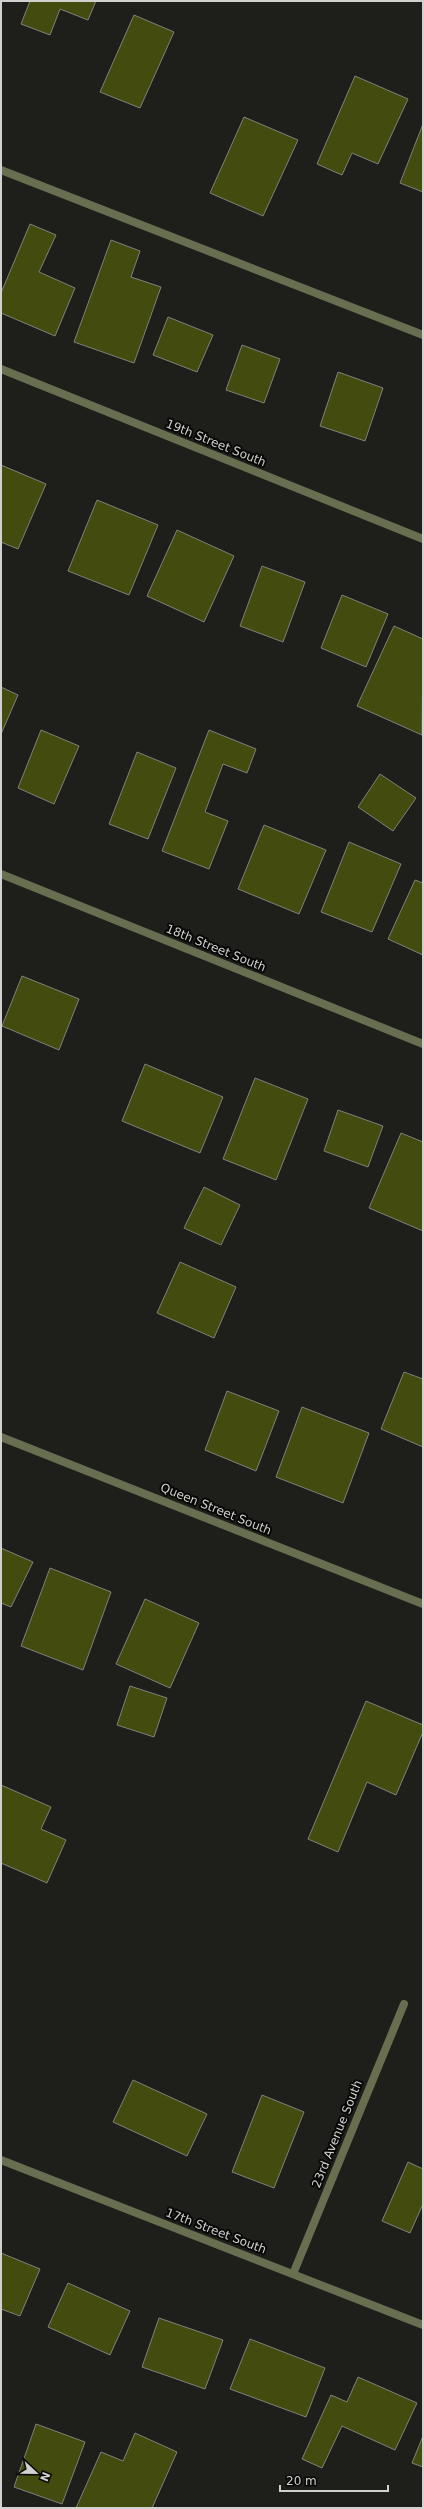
<svg xmlns="http://www.w3.org/2000/svg" width="424" height="2509" font-family="'DejaVu Sans',sans-serif">
<rect width="100%" height="100%" fill="#1e1f1b"/>
<g fill="#434b0e" stroke="#80817c">
<polygon points="30,1 96,1 88,20 60,9 50,35 21,24"/>
<polygon points="134,15 174,32 140,108 100,92"/>
<polygon points="355,76 408,99 378,164 352,153 342,175 317,164"/>
<polygon points="244,117 298,140 263,216 210,193"/>
<polygon points="423,124 423,192 400,183"/>
<polygon points="30,224 56,235 39,272 75,288 55,336 1,313 1,293"/>
<polygon points="111,240 140,251 131,277 161,287 134,363 74,342"/>
<polygon points="168,317 213,335 197,372 153,355"/>
<polygon points="242,345 280,359 264,403 226,390"/>
<polygon points="338,372 383,388 365,441 320,426"/>
<polygon points="1,465 46,484 18,549 1,542"/>
<polygon points="97,500 158,525 129,595 68,571"/>
<polygon points="177,530 234,556 204,622 147,596"/>
<polygon points="262,566 305,582 283,642 240,626"/>
<polygon points="342,595 388,614 366,667 321,648"/>
<polygon points="394,626 423,639 422,735 357,706"/>
<polygon points="1,687 18,695 1,734"/>
<polygon points="41,730 79,746 54,804 18,788"/>
<polygon points="209,730 256,749 247,773 223,764 205,812 228,821 209,869 162,851"/>
<polygon points="137,752 176,768 148,839 109,824"/>
<polygon points="380,774 416,798 393,831 358,807"/>
<polygon points="264,825 326,850 299,914 238,889"/>
<polygon points="349,842 401,864 372,932 321,912"/>
<polygon points="415,880 423,883 423,955 388,939"/>
<polygon points="22,976 79,999 59,1050 2,1026"/>
<polygon points="145,1064 223,1097 200,1153 122,1121"/>
<polygon points="255,1078 308,1099 276,1180 223,1159"/>
<polygon points="338,1110 383,1126 368,1167 324,1151"/>
<polygon points="401,1133 423,1142 423,1231 369,1208"/>
<polygon points="204,1187 240,1205 221,1245 184,1228"/>
<polygon points="180,1262 236,1287 214,1338 157,1313"/>
<polygon points="404,1372 423,1379 423,1447 381,1429"/>
<polygon points="227,1391 279,1411 256,1471 205,1450"/>
<polygon points="302,1407 369,1433 343,1503 276,1477"/>
<polygon points="1,1548 33,1562 11,1607 1,1603"/>
<polygon points="50,1568 111,1592 83,1670 21,1646"/>
<polygon points="145,1599 199,1623 170,1688 116,1664"/>
<polygon points="130,1686 167,1698 154,1737 117,1725"/>
<polygon points="366,1701 423,1725 423,1732 396,1795 367,1782 338,1852 308,1839"/>
<polygon points="1,1785 51,1807 41,1829 66,1840 47,1883 1,1863"/>
<polygon points="133,2080 207,2114 187,2156 113,2122"/>
<polygon points="262,2095 304,2112 274,2188 232,2172"/>
<polygon points="408,2162 423,2169 423,2204 410,2233 382,2221"/>
<polygon points="1,2253 40,2269 20,2316 1,2309"/>
<polygon points="68,2283 130,2311 110,2355 48,2327"/>
<polygon points="159,2318 223,2340 205,2389 142,2367"/>
<polygon points="250,2339 325,2368 306,2417 230,2389"/>
<polygon points="358,2377 417,2403 395,2450 342,2426 322,2468 302,2459 331,2395 347,2402"/>
<polygon points="36,2424 85,2442 62,2504 14,2487"/>
<polygon points="135,2433 177,2452 152,2508 76,2508 101,2452 123,2461"/>
<polygon points="423,2436 423,2467 412,2463"/>
</g>
<g fill="none" stroke-linecap="round" stroke-linejoin="round">
<polyline stroke="#686e50" stroke-width="8" points="1,170 423,335"/>
<g stroke="#686e50" stroke-width="8">
<polyline points="1,369 423,539"/>
<polyline points="1,874 423,1044"/>
<polyline points="1,1437 423,1604"/>
<polyline points="1,2160 423,2325"/>
<polyline points="293,2274 404,2004"/>
</g>
</g>
<g text-anchor="middle" dominant-baseline="central" stroke-width="4" stroke-linejoin="round" paint-order="stroke">
<g font-size="12" fill="#d1d1cf" stroke="#080907">
<text transform="translate(216 443) rotate(22)">19th Street South</text>
<text transform="translate(216 948) rotate(22)">18th Street South</text>
<text transform="translate(216 1509) rotate(22)">Queen Street South</text>
<text transform="translate(337 2134) rotate(-68)">23rd Avenue South</text>
<text transform="translate(216 2231) rotate(21)">17th Street South</text>
</g>
</g>
<rect width="424" height="2509" fill="none" stroke="#d1d1cf" stroke-width="4"/>
<g transform="translate(36 2473) rotate(112)" stroke="#080907" stroke-width="3" paint-order="stroke">
<path d="M0-3L7 15L0 10L-7 15Z" fill="#d1d1cf"/>
<text y="-6" font-size="11" font-weight="bold" text-anchor="middle" fill="#d1d1cf">N</text>
</g>
<path d="M280 2485v6h108v-6" fill="none" stroke="#d1d1cf" stroke-width="2"/>
<text x="286" y="2485" font-size="12" fill="#d1d1cf" stroke="#080907" stroke-width="3" paint-order="stroke">20 m</text>
</svg>
